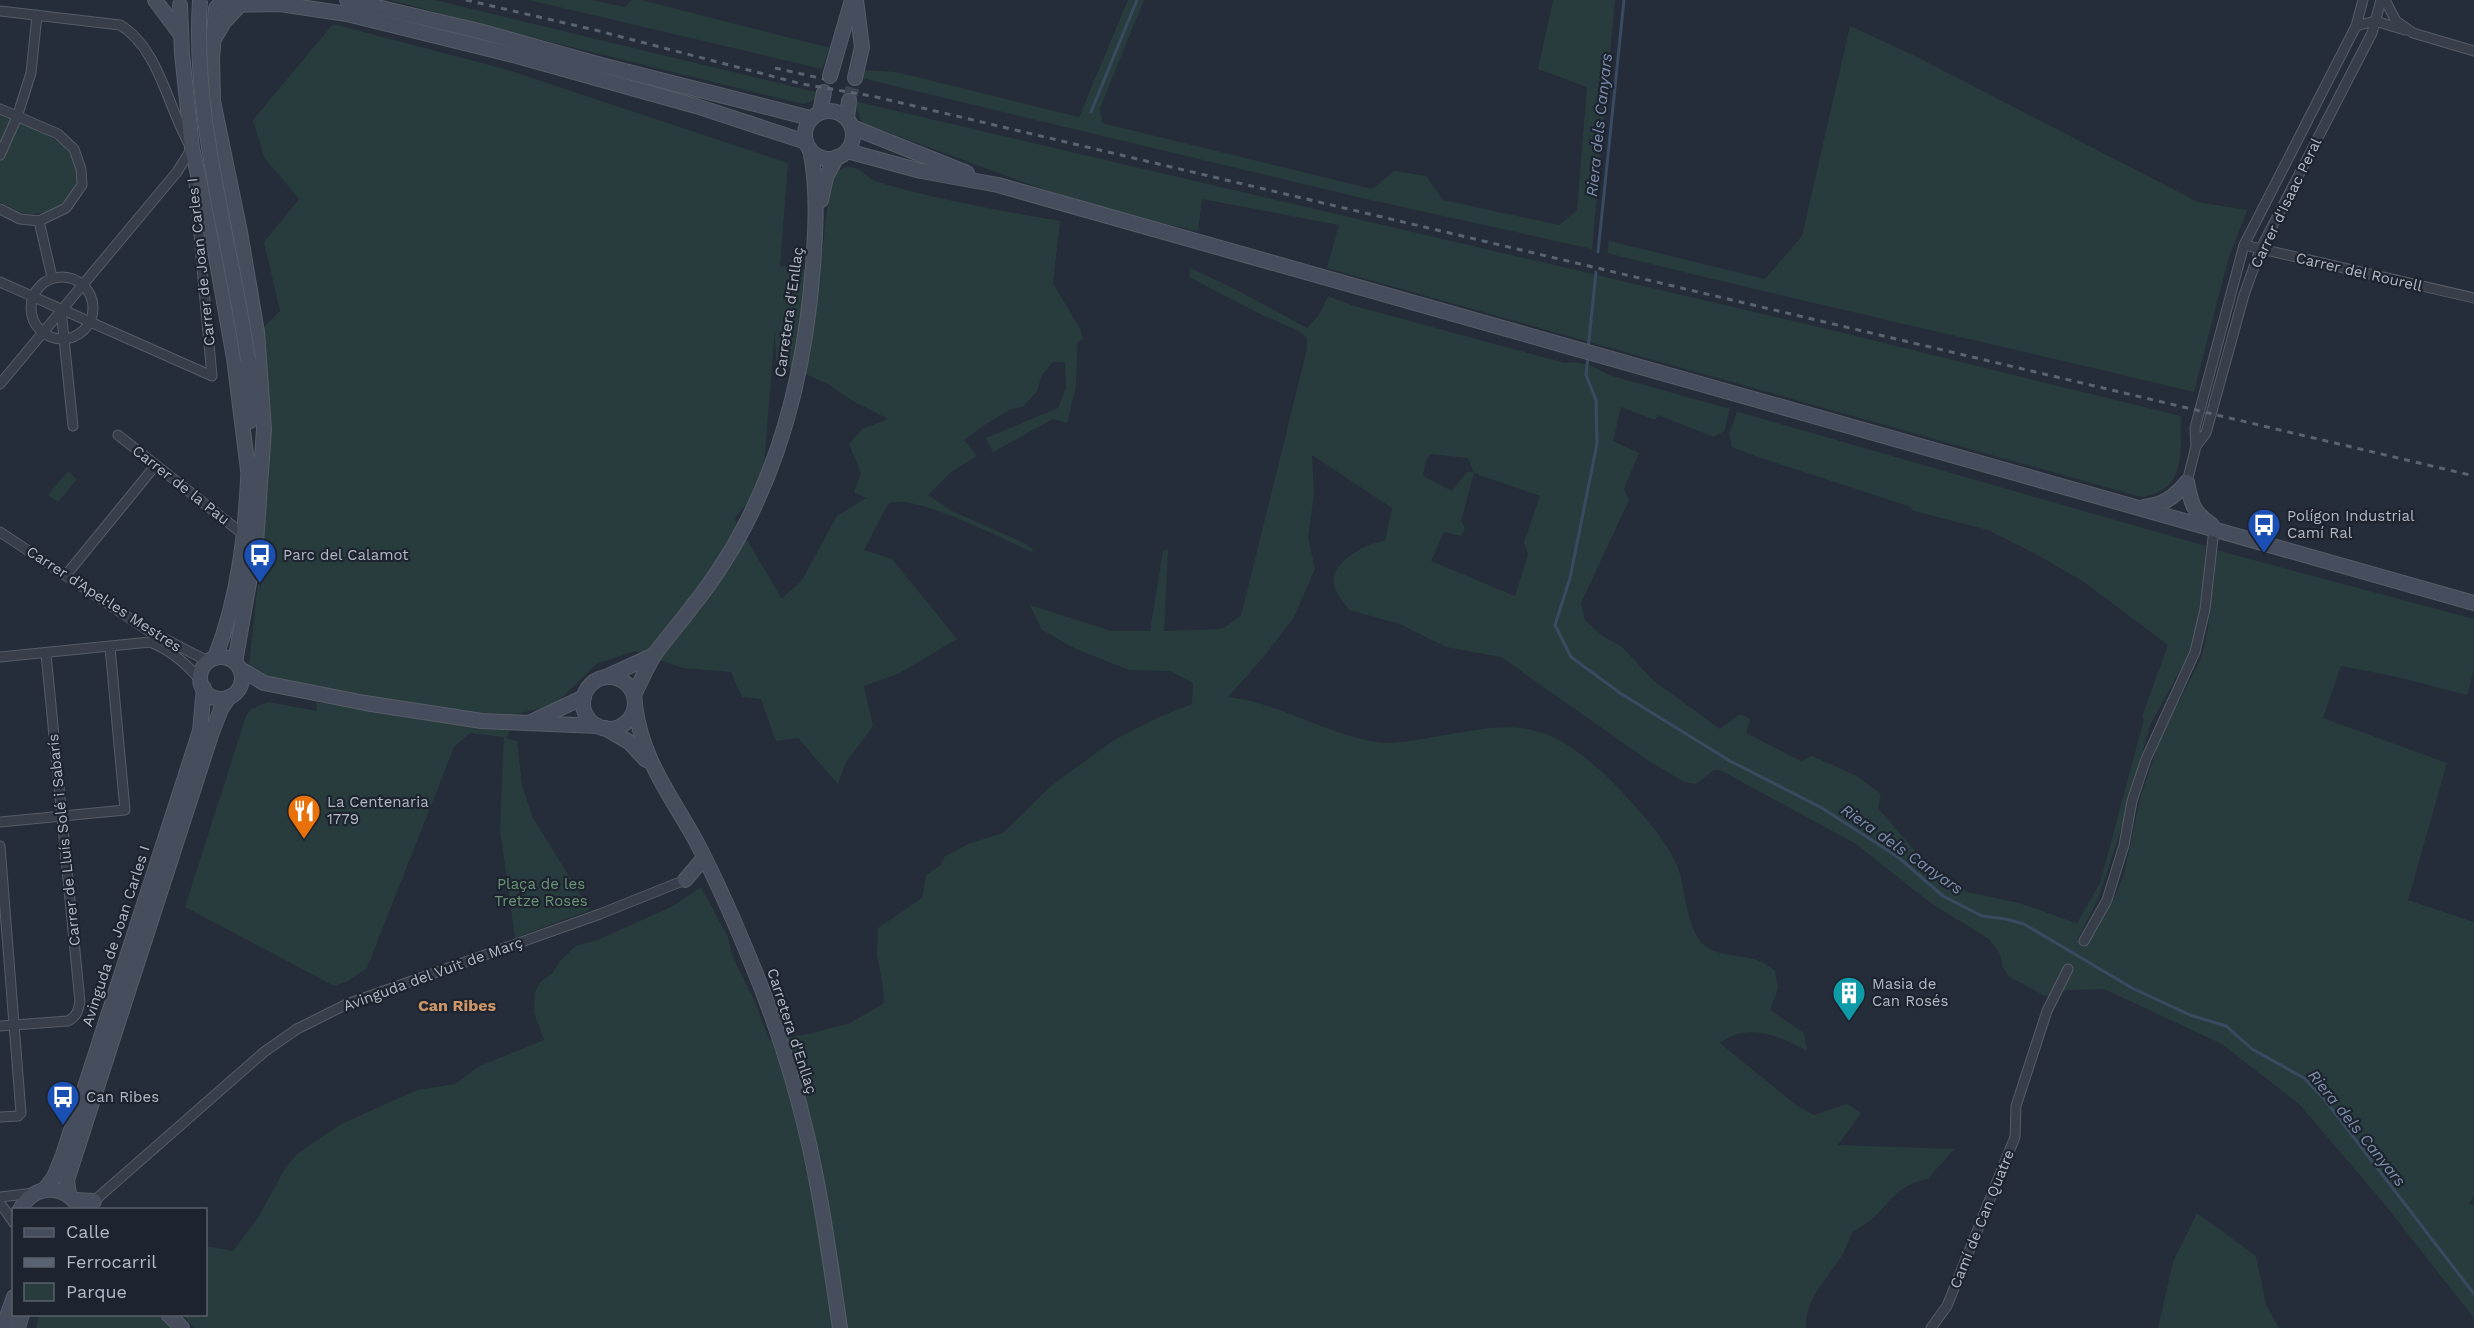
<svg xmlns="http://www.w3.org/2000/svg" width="2474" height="1328" font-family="'Work Sans',sans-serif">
<rect width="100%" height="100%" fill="#242d39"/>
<g fill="#293c3d" fill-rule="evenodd">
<polygon points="391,0 435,0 820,93 812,101 803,104 491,27"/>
<polygon points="529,0 592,0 625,7 632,0 641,0 830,48 822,69"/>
<polygon points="1128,0 1144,0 1100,108 1102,123 1372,189 1394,171 1426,176 1443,200 1559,225 1577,210 1587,87 1538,69 1553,0 1615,0 1592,249 1362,198 861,78 863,70 896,72 1079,117"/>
<path d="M333,24L501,68L788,163L780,266L820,271L830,184C834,176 838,167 849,167C862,167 867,179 878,182C937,200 999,210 1060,221L1053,283L1080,329L1083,339L1077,343L1076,387L1067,423L1053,419L993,452L986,438L1058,408L1066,388L1065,362H1053L1042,375L1037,391L1024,406L1009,410L983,426L964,440L977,456L951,472L928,495L952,511L1024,543L1033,549L1032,552C1006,541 911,491 888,504L864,550L892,559L957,639L900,673L864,686L873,726L846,762L838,784L798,738L776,741L761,699L742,697L731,672L683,668L635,651L596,664L555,705L512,715L428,709L271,679L256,673L249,665L269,482L267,406L260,331L280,311L264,242L299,199L264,157L253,120ZM775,329L776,361L828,384L849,399L888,419L862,429L849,444L861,473L854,492L866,498L837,516L802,580L782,599L734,518L762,489Z"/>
<path d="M1850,26L1913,55L2198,202L2247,210L2228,260L2194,392C1999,345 1802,302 1607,253L1609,241L1765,279L1802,236Z"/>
<path d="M854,101L1831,330L2181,416C2180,452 2187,491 2141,497L1327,268L1339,225L1202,199L1198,231C1152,221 1105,211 1060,195C994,172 928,146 862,123Z"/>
<path d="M0,116C21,124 50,132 66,149C94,178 66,215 30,214C20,214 9,206 0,202Z"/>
<path d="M1190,268L1235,289L1307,328L1319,315L1328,296L1351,305L1565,363C1580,360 1595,367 1609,375L1730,409L1724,431L1714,437L1658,415L1655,420L1621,407L1613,441L1639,453L1624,489L1629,500L1581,603L1585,620L1601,635L1622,647L1654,681L1720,729L1740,714L1750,719L1746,733L1801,761L1812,756L1857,776L1881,794L1878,808L1916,852L1967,892L2019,903L2076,923V925L2100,883L2144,719L2142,717L2168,645L2084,582L2036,554L1988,530L1914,511L1908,506L1755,456L1732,447L1729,434L1737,412L1742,413L2206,546L2200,617L2188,656L2150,725L2119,836L2098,899L2077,940L2086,946L2114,899L2124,874L2140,799L2161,736L2201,659L2208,629L2216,550L2474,619V669L2467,695L2393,676L2341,666L2323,718L2447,763L2408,900L2474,922V1196L2469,1203L2474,1206V1318L2382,1201L2299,1104L2222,1044L2104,989L2068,990L2049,996L2043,995L2008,976L2003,967L2000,954L1989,939L1932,904L1856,844L1720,770H1714L1696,784L1684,782L1649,761L1501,657L1446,647L1400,624L1349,610C1344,603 1336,593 1334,585C1328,563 1368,542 1385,541L1392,508L1312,455L1314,494L1308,537L1315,569L1293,619L1261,660L1228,697C1279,703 1324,733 1375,742C1394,745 1415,740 1434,737C1509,724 1540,715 1602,772C1625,794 1670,841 1679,871C1686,894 1686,921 1700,941C1714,959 1745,953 1764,963C1767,965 1771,968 1775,971L1778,988L1770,1010L1804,1033L1807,1051C1780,1036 1748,1022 1720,1043L1796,1105L1814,1115L1847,1104L1861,1113L1838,1145L1954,1149L1928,1179C1888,1186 1886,1217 1853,1231C1849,1239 1846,1249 1841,1257C1826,1279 1805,1300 1806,1328H195L182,1315L206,1314V1246L233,1251L259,1216L283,1172L297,1154L341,1124L417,1090L455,1084L480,1066L544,1040L534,1012L535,992L541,981L552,974L560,961L576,946L600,939L673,906L701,887L728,937L733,958L755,1002L769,1040L809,1034L850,1023L884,1003L883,987L877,955L878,928L922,898L926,875L941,865L944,857L968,844L1003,833L1051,786L1114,740L1159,717L1192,704L1193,683L1170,671L1129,670L1076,649L1042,630L1030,605L1111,631H1150L1163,551L1168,549L1164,631L1222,629L1241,616L1307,349V338L1299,331L1260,314L1189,277ZM1430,454L1468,458L1474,472H1467L1452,491L1423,476L1426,461ZM1474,473L1540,496L1524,542L1528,555L1515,596L1431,561L1444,532L1462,536L1465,528L1461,521Z"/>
<polygon points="68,471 77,479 58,502 48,495"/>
<polygon points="268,702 317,711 316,702 469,727 509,730 507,739 517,741 522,785 533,818 590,910 515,938 500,829 504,737 470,733 454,747 367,968 348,981 334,986 185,907 246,716 251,709"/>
<polygon points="2197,1213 2256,1256 2266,1305 2279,1328 2158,1328 2173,1262"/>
<polygon points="39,1314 157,1315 174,1328 36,1328"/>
</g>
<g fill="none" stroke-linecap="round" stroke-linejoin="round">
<g stroke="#3a4a61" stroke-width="3">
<polyline points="1091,112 1137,0"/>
<polyline points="1598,252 1624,0"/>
<polyline points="1588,349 1596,272"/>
<polyline points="1588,355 1586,375 1596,400 1597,444 1570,578 1555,625 1571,657 1620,693 1730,761 1822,808 1898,857 1943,896 1982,916 2006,919 2024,924 2132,988 2190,1015 2226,1026 2252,1049 2304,1078 2325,1100 2474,1294"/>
</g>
<polyline stroke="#39424e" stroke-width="14" stroke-dasharray="14 7" stroke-linecap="butt" points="849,101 855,78"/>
<g stroke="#565d68" stroke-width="11">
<g id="street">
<polyline points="2385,0 2396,21 2413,33 2474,51"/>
<path d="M0,11L120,25C158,47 168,107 189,144"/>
<polyline points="2356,26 2375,21 2405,30"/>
<polyline points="0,109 58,134 74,149 81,169 82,185 66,208 39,221 20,219 0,209"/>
<polyline points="0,155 17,117 31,73 37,15"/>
<polyline points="39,221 52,277"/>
<polyline points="2244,245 2474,298"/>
<circle cx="62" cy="308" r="31"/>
<polyline points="0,282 212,376 194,181"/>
<polyline points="61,310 73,426"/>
<polyline points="0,384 177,172 192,148"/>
<polyline points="118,435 244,535"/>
<polyline points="2196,446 2206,433 2244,295 2260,250 2372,33 2381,0"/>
<polyline points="2187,482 2196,446 2195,428 2244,245 2356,26 2363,0"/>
<path d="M0,532L152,633C172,641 189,653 209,661"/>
<polyline points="66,575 155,466"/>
<path d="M0,657L150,642C171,650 187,664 201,681"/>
<polyline points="0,822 125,810 110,647"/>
<polyline points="0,846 21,1113 18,1116 0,1117"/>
<polyline points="2084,941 2107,900 2124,845 2132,801 2146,759 2195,652 2205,609 2214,529"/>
<path d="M0,1026L68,1021C77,1016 78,1011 80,1002L46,654"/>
<polyline points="0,1197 34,1193"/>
<polyline points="94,1201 264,1052 297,1029 347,1004 600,914 685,880"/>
<polyline points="0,1203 14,1223"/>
<polyline points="1931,1328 1947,1306 2015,1137 2016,1106 2047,1011 2068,969"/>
</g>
</g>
<g stroke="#565d68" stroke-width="16">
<g id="secondary">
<polyline points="155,0 181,35"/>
<polyline points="347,0 479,31 601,65 810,118"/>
<polyline points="180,5 182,54 192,148 215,251 234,358 248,470"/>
<polyline points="219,5 280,4 347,14 517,56 696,106 806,142"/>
<polyline points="216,8 212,59 213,101 240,232 257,332 264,429 256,543 235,662"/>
<polyline points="213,41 224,22 241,4"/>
<polyline points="830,76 852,0"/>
<polyline points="855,78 862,47 856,0"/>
<circle cx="829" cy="135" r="24"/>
<polyline points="820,112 824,92"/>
<polyline points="847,118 849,101"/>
<polyline points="852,127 967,173"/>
<polyline points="847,151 921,171 998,185 2474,603"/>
<polyline points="821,200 826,177 837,157"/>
<polyline points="248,360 250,421"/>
<path d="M2187,482C2191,503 2193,513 2212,525"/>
<path d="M2144,507C2164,505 2174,497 2187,482"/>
<circle cx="221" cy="678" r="21"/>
<path d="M215,658C240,594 246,529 249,461"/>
<polyline points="240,669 264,683 365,703 482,721 598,726"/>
<polyline points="608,676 654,655"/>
<circle cx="609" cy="703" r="26"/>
<path d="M634,695C641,681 647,666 655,654C667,637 682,621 694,604C709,586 723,564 735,544C783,460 806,362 813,266C816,226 818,188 810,149"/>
<path d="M635,705C642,760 670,794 696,841C716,879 733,918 749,957C780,1031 804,1110 818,1188C827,1235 833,1281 840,1328"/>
<polyline points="531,722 584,697"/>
<polyline points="605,728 629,742 646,760"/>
<polyline points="685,880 704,858"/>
<polyline points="45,1189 54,1177 63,1155 200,731 204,688"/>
<polyline points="69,1195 67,1180 211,735 221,709 229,697"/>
<polyline points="75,1200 94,1201"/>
<path d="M20,1210C33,1183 67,1183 80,1210"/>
<polyline points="168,1314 182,1328"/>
<polyline points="3,1328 14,1297"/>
<polyline points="18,1328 22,1314"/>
</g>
</g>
<use href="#street" stroke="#383f4a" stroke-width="9"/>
<use href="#secondary" stroke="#464e5d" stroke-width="14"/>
<g stroke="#5a6371" stroke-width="3" stroke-dasharray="6 6" stroke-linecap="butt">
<polyline points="466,0 595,30 802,84 872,96 2474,476"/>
<polyline points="775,68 824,79"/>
</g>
<g stroke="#565d68" stroke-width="16" stroke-linecap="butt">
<path id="secondary-bridge" d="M200,0C192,122 231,240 248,360"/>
</g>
<use href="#secondary-bridge" stroke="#464e5d" stroke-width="14"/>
</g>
<defs>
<g id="bus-pin" transform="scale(1.725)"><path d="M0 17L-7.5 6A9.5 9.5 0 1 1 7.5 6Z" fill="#1a4fb4" stroke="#1d242f"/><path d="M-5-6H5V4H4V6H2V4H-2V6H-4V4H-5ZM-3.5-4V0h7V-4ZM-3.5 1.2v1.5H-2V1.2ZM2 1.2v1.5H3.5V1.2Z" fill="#fff"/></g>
<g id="restaurant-pin" transform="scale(1.725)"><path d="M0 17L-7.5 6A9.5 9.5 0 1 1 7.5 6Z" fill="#e8710a" stroke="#1d242f"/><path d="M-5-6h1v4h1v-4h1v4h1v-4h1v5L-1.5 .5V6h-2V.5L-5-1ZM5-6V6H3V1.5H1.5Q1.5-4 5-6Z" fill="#fff"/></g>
<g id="building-pin" transform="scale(1.725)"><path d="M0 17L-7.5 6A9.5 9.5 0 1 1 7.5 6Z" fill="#0f9aa8" stroke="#1d242f"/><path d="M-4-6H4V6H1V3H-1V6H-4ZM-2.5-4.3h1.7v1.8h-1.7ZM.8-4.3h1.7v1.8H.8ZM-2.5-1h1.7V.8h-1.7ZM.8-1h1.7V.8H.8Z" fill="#fff"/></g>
</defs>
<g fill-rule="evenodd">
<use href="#bus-pin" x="2264" y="525"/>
<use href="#bus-pin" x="260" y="555"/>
<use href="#restaurant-pin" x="304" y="811"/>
<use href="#building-pin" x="1849" y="993"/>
<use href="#bus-pin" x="63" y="1097"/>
</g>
<g text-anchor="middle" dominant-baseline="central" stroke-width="4.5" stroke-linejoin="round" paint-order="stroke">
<g font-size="15" fill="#b3bac6" stroke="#1d242f">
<text transform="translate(2286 203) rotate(-64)">Carrer d'Isaac Peral</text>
<text transform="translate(201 262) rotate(-96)">Carrer de Joan Carles I</text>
<text transform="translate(2359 272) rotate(13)">Carrer del Rourell</text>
<text transform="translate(789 312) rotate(-82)">Carretera d'Enllaç</text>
<text transform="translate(181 485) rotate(38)">Carrer de la Pau</text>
<text transform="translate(104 599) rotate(33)">Carrer d'Apel·les Mestres</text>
<text transform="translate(64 840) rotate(-96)">Carrer de Lluís Solé i Sabarís</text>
<text transform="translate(116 936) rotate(-72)">Avinguda de Joan Carles I</text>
<text transform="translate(433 974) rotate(-20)">Avinguda del Vuit de Març</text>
<text transform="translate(792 1031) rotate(72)">Carretera d'Enllaç</text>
<text transform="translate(1982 1219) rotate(-68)">Camí de Can Quatre</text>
</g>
<g font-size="15" fill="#b3bac6" stroke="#1d242f" text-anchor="start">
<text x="2287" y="516">Polígon Industrial<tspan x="2287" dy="17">Camí Ral</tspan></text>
<text x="283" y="555">Parc del Calamot</text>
<text x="327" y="802">La Centenaria<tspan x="327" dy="17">1779</tspan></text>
<text x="1872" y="984">Masia de<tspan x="1872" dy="17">Can Rosés</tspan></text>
<text x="86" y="1097">Can Ribes</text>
</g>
<g font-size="15" fill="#6c9576" stroke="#1d242f">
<text x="541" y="884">Plaça de les<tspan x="541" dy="17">Tretze Roses</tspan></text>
</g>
<g font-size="16" font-style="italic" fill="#7c8fab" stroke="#1d242f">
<text transform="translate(1599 125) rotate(-84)">Riera dels Canyars</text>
<text transform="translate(1902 849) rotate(35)">Riera dels Canyars</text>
<text transform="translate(2357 1128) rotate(51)">Riera dels Canyars</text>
</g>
<g font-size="16" font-weight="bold" fill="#cc9668" stroke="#1d242f">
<text x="457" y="1005">Can Ribes</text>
</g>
</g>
<rect x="12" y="1208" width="195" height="108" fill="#1d242f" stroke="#59606b" stroke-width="1.5"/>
<rect x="24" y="1228" width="30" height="9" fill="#464e5d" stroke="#59606b" stroke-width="1.5"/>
<text x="66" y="1238" font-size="18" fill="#b3bac6">Calle</text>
<rect x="24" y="1258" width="30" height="9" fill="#5a6371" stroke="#59606b" stroke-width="1.5"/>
<text x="66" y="1268" font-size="18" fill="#b3bac6">Ferrocarril</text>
<rect x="24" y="1283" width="30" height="18" fill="#293c3d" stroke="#59606b" stroke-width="1.5"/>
<text x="66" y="1298" font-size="18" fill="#b3bac6">Parque</text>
</svg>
